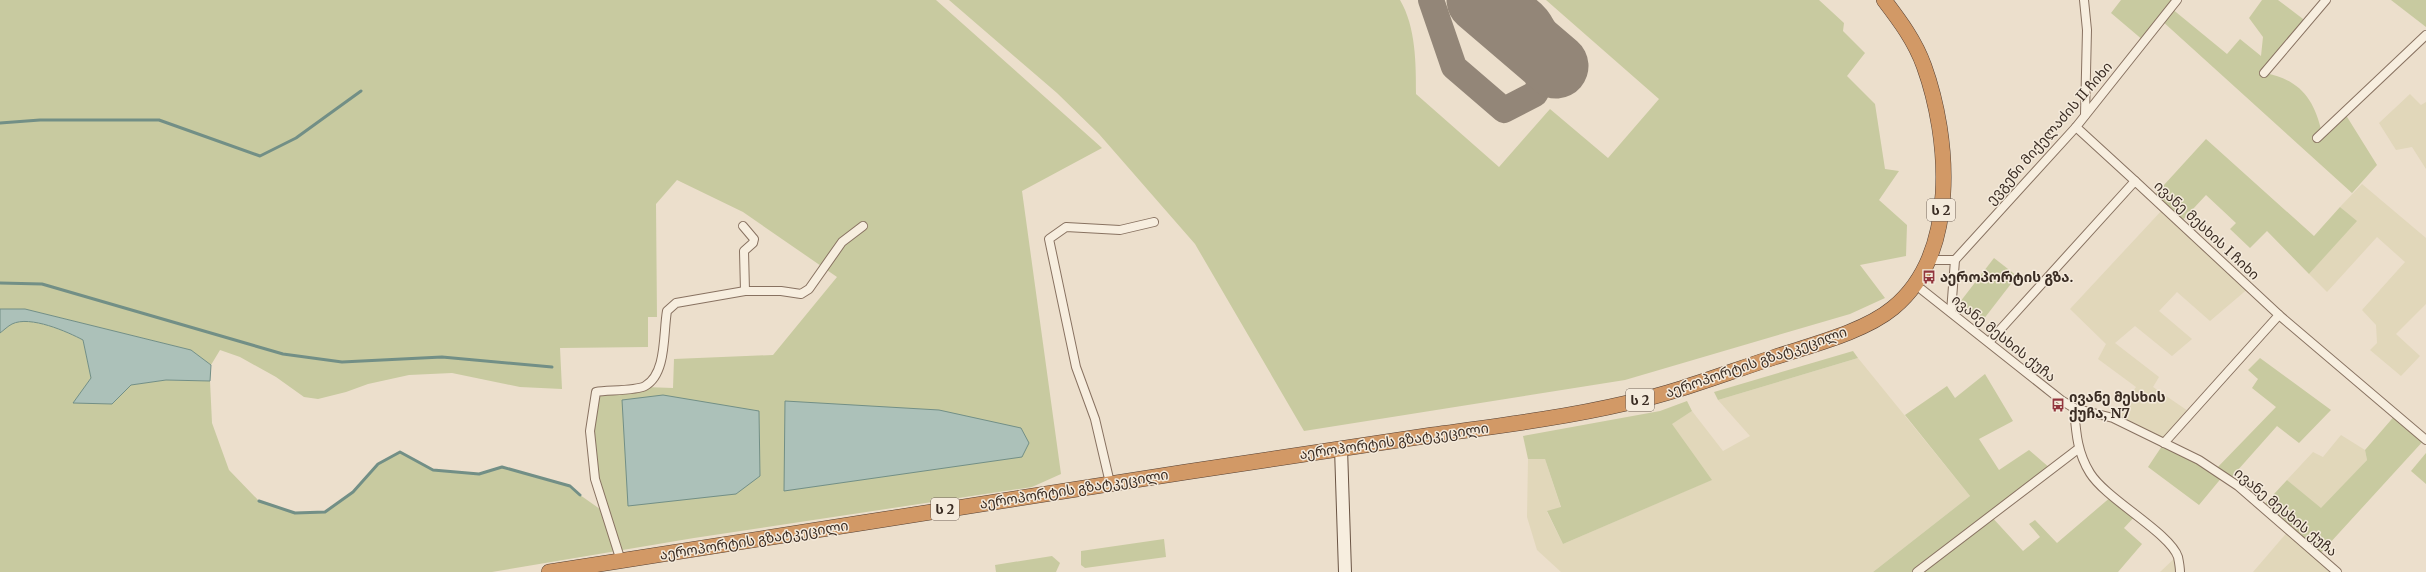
<svg xmlns="http://www.w3.org/2000/svg" width="2426" height="572" font-family="Merriweather,'Noto Sans Georgian',serif">
<rect width="100%" height="100%" fill="#ecdfcc"/>
<g fill="#e1d7ba">
<polygon points="2410,94 2421,105 2426,102 2426,169 2412,147 2396,150 2379,123"/>
<polygon points="2362,184 2426,238 2426,304 2396,334 2420,356 2401,376 2370,350 2377,343 2376,325 2362,310 2405,262 2377,237 2327,292 2309,274 2356,221 2340,207"/>
<polygon points="2164,208 2250,287 2210,321 2177,292 2159,311 2192,339 2172,356 2135,326 2115,343 2159,377 2153,387 2191,413 2164,443 2113,418 2136,387 2098,359 2106,344 2070,309"/>
<polygon points="1858,358 1970,496 1873,572 1561,572 1537,550 1527,517 1528,459 1545,459 1561,508 1547,512 1563,544 1711,480 1671,424 1692,411 1723,451 1750,436 1718,400"/>
<polygon points="2341,435 2365,450 2367,460 2321,509 2287,480 2313,452 2323,457"/>
<polygon points="2289,530 2337,572 2253,572"/>
<polygon points="2178,555 2180,572 2160,572"/>
</g>
<g fill="#c8caa0" fill-rule="evenodd">
<path d="M0,0H936L1102,148L1022,191L1061,474L1032,487L694,538L492,572H0V333C4,330 8,326 12,324C30,315 68,332 83,340L91,378L74,402L112,404L131,385L166,380L210,381L212,423L229,470L259,501L295,513L325,512L353,492L378,464L400,452L433,470L479,474L502,467L570,486L580,495L607,514L595,479L590,431L596,392L645,387L673,388L674,359L773,355L837,277L743,212L677,180L656,204L657,317H648V347L560,348L562,389L520,387L452,373L409,375L368,384L346,392L318,399L304,397L276,377L240,357L220,350L211,365L191,350L25,309H0ZM718,405L759,411L760,476Z"/>
<path d="M949,0H1400C1416,27 1416,64 1416,94L1499,167L1550,109L1608,158L1659,99L1546,0H1819L1844,23L1843,31L1865,53L1847,76L1875,104L1885,169L1899,171L1879,200L1907,225L1906,256L1860,265L1885,298L1850,314L1625,380L1304,431L1195,244L1099,134L1057,93Z"/>
<path d="M2121,0H2177L2171,8L2227,54L2240,39L2261,56L2263,37L2249,18L2262,0H2278L2307,22L2265,73C2300,80 2314,98 2322,133L2344,112L2377,165L2352,193L2161,20L2144,41L2111,13Z"/>
<polygon points="2391,0 2426,0 2426,27"/>
<polygon points="2206,139 2314,236 2340,207 2357,221 2309,274 2267,231 2250,248 2230,229 2236,223 2206,195 2180,223 2153,197"/>
<polygon points="1994,258 2017,276 1983,320 1960,302"/>
<polygon points="1853,351 1858,358 1718,400 1714,392"/>
<polygon points="2260,358 2331,410 2299,443 2277,426 2229,480 2223,476 2199,505 2148,467 2164,443 2215,470 2276,407 2252,388 2258,379 2248,370"/>
<polygon points="1985,374 2013,421 1979,439 1999,470 2029,450 2051,469 1990,515 2023,551 2040,537 2029,524 2035,520 2057,543 2112,496 2136,515 2124,528 2142,544 2118,572 1873,572 1970,496 1905,415 1947,386 1955,398"/>
<polygon points="1687,401 1692,411 1672,424 1712,480 1563,544 1547,511 1561,507 1545,459 1528,459 1523,436 1660,411"/>
<polygon points="2397,413 2425,439 2318,556 2262,507 2287,480 2321,508 2367,460 2365,450"/>
<polygon points="2426,453 2426,484 2411,471"/>
<polygon points="1164,539 1166,557 1085,568 1081,565 1081,551"/>
<polygon points="1052,556 1060,563 1056,572 996,572 995,565"/>
</g>
<g fill="#acc1b9" stroke="#728f86">
<path d="M0,309H25L191,350L211,365L210,381L166,380L131,385L112,404L73,403L91,378L83,340C68,332 30,315 12,324C8,326 4,330 0,333Z"/>
<polygon points="663,395 759,411 760,476 736,494 628,506 622,400"/>
<polygon points="785,401 939,410 1021,428 1029,443 1022,457 784,491"/>
</g>
<g fill="none" stroke-linecap="round" stroke-linejoin="round">
<g stroke="#728f86" stroke-width="3">
<polyline points="0,123 40,120 159,120 260,156 296,138 361,91"/>
<polyline points="0,283 42,284 283,354 342,362 442,357 552,367"/>
<polyline points="259,501 295,513 325,512 353,492 378,464 400,452 433,470 479,474 502,467 570,486 580,495"/>
</g>
<path stroke="#938678" stroke-width="26" d="M1431,0L1454,67L1504,110L1535,94C1540,84 1548,72 1549,60C1552,40 1540,13 1519,5C1507,1 1494,2 1482,3"/>
<polyline stroke="#938678" stroke-width="65" points="1479,0 1556,66"/>
<g stroke="#887261" stroke-width="10">
<g id="street">
<polyline points="2084,0 2087,30 2085,115"/>
<polyline points="2264,73 2326,0"/>
<polyline points="2076,127 2135,181"/>
<polyline points="2317,138 2426,35"/>
<polyline points="743,226 754,239 753,243 744,251 745,291"/>
<polyline points="1929,260 1955,260 2076,127 2177,0"/>
<polyline points="1916,285 2061,400 2074,408 2113,418 2199,460 2238,486 2337,572"/>
<polyline points="1951,312 1955,260"/>
<polyline points="1989,342 2135,181 2279,315 2426,440"/>
<path d="M2074,408C2076,432 2077,452 2090,473C2106,499 2170,533 2178,557C2179,562 2180,567 2180,572"/>
<polyline points="2164,443 2279,315"/>
<polyline points="1110,483 1095,419 1076,367 1049,239 1066,227 1120,230 1154,222"/>
<path d="M621,561L595,479L590,431L596,392C607,390 636,391 645,386C667,374 663,333 667,311L676,303L745,291H781L801,294L809,289L842,242L863,226"/>
<polyline points="1917,572 2078,449"/>
</g>
</g>
<g stroke="#6a5444" stroke-width="14">
<polyline id="secondary" points="1341,448 1345,572"/>
</g>
<g stroke="#564134" stroke-width="16">
<path id="highway" d="M549,572C762,540 973,504 1186,472C1268,459 1350,447 1432,435C1497,426 1563,418 1627,403C1678,392 1726,373 1775,357C1811,345 1864,332 1893,308C1959,254 1950,138 1924,66C1915,41 1900,21 1884,0"/>
</g>
<use href="#street" stroke="#f7eedf" stroke-width="8"/>
<use href="#secondary" stroke="#f7eedf" stroke-width="12"/>
<use href="#highway" stroke="#d29966" stroke-width="15"/>
</g>
<defs>
<g id="bus-bare" transform="scale(1.08)"><path d="M-5-6H5V4H4V6H2V4H-2V6H-4V4H-5ZM-3.5-4V0h7V-4ZM-3.5 1.2v1.5H-2V1.2ZM2 1.2v1.5H3.5V1.2Z" fill="#92363e" stroke="#f4eadb" stroke-width="2.5" paint-order="stroke"/></g>
</defs>
<g fill-rule="evenodd">
<use href="#bus-bare" x="1929" y="277"/>
<use href="#bus-bare" x="2058" y="405"/>
</g>
<g text-anchor="middle" dominant-baseline="central" stroke-width="3" stroke-linejoin="round" paint-order="stroke">
<g fill="#f4eadb" stroke="#72655a" stroke-width="1">
<rect x="1927" y="199" width="28" height="22" rx="3"/>
<rect x="1626" y="389" width="28" height="22" rx="3"/>
<rect x="931" y="498" width="28" height="22" rx="3"/>
</g>
<g font-size="13" font-weight="bold" fill="#3a2c23">
<text x="1941" y="210">ს 2</text>
<text x="1640" y="400">ს 2</text>
<text x="945" y="509">ს 2</text>
</g>
<g font-size="14" fill="#3a2c23" stroke="#f4eadb">
<text transform="translate(2049 133) rotate(-49)">ევგენი მიქელაძის II ჩიხი</text>
<text transform="translate(2207 230) rotate(43)">ივანე მესხის I ჩიხი</text>
<text transform="translate(2004 338) rotate(39)">ივანე მესხის ქუჩა</text>
<text transform="translate(1756 362) rotate(-19)">აეროპორტის გზატკეცილი</text>
<text transform="translate(1394 441) rotate(-8)">აეროპორტის გზატკეცილი</text>
<text transform="translate(1074 489) rotate(-9)">აეროპორტის გზატკეცილი</text>
<text transform="translate(2286 512) rotate(40)">ივანე მესხის ქუჩა</text>
<text transform="translate(754 540) rotate(-9)">აეროპორტის გზატკეცილი</text>
</g>
<g font-size="14" font-weight="bold" fill="#3a2c23" stroke="#f4eadb" text-anchor="start">
<text x="1940" y="277">აეროპორტის გზა.</text>
<text x="2069" y="397">ივანე მესხის<tspan x="2069" dy="16">ქუჩა, N7</tspan></text>
</g>
</g>
</svg>
